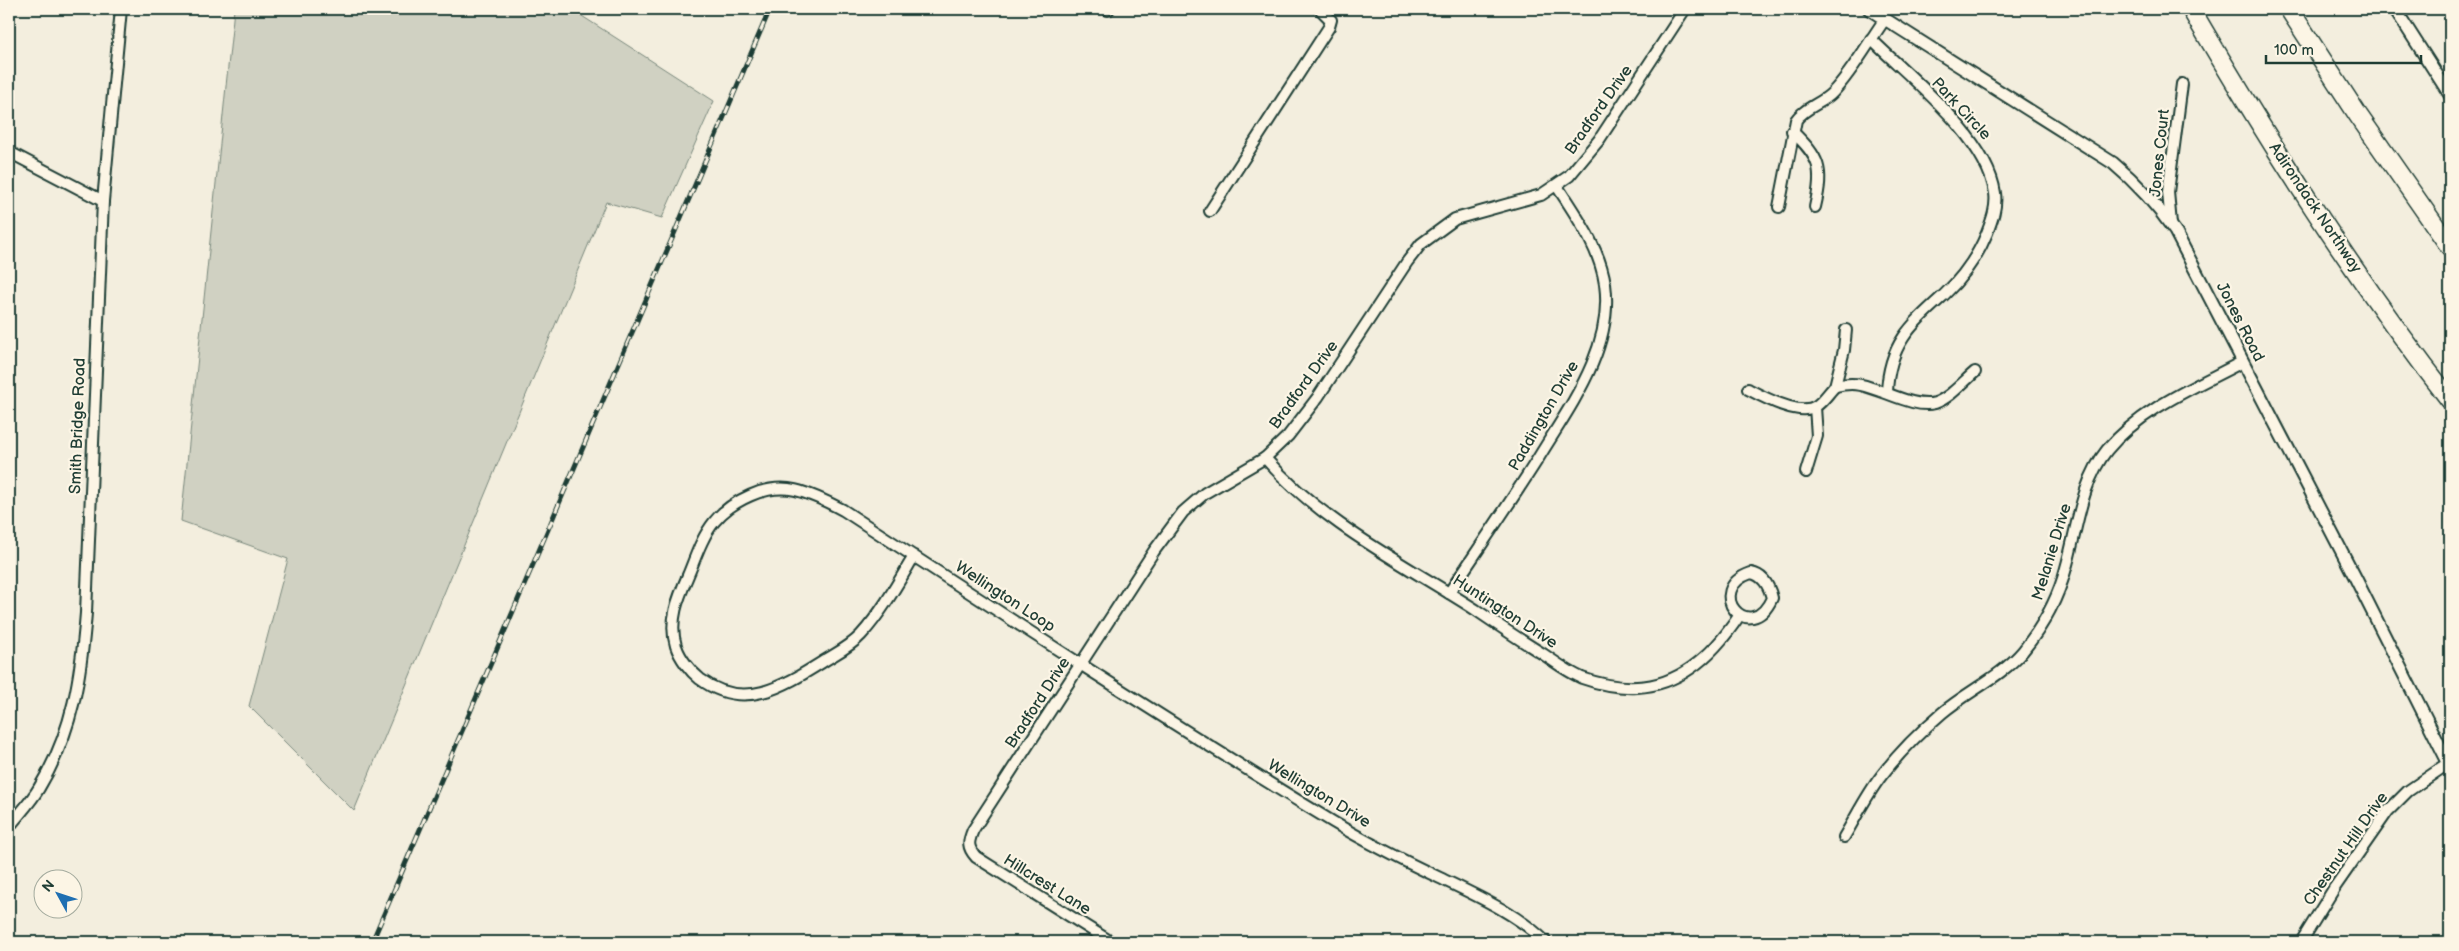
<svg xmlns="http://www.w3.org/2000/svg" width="2459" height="951" font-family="'Balsamiq Sans',sans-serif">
<rect width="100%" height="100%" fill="#f3eede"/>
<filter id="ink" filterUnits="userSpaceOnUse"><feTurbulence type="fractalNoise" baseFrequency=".02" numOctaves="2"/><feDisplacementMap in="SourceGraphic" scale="10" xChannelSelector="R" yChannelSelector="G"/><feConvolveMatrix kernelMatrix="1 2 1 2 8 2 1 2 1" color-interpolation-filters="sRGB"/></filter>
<g filter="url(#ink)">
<polygon fill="#d0d1c2" stroke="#78877b" points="234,9 571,9 714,101 662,218 606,202 354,811 249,706 288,559 181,521"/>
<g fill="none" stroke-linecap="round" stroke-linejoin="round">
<g stroke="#1f3d34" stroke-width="14">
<g id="minor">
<polyline points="1108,10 1109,9"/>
<path d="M1871,39C1910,78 1987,137 1995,193C1997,207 1992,220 1987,233C1977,258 1963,277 1944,295C1911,325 1889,344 1887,392"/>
<path d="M1792,131C1820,158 1824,168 1815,207"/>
<polyline points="9,152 103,201"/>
<path d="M1779,207L1796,120C1805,107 1822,104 1833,92C1853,71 1868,43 1885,19"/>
<polyline points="1210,211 1329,27 1331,20 1320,9"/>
<polyline points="2171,224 2168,192 2182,84"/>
<path d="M1835,386C1844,384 1852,383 1861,385C1882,389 1915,409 1935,403C1950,398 1963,382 1975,372"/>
<polyline points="1835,386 1844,350 1846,330"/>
<path d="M1748,389C1763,397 1800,417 1816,406C1823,402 1829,392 1835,386"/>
<path d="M1265,458C1323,524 1403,563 1476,610C1498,625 1520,640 1543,654C1555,662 1568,672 1582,678C1599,684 1619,688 1637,687C1682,685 1716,651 1739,616"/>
<polyline points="1806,472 1817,436 1815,407"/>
<path d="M914,556C898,583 882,612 861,635C851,646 837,653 824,661C784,686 744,712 700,679C690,671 680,658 676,646C668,620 679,596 689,573C696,556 702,537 714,522C731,501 767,483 795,490C812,494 828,502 843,510C1005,616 1168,722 1333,822C1368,843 1404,861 1440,878C1477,896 1516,913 1546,942"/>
<path d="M1751,573C1763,575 1769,586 1772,598C1750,647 1702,590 1751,573Z"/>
<path d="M1449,593C1479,548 1510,503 1539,457C1570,406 1614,348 1605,284C1600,248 1576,216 1557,186"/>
<path d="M9,827C19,814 31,802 39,788C73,732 81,676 86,613L103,201L121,9"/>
<path d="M1844,837C1856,817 1867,794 1882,775C1899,753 1921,731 1942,713C1968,691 2001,677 2023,651C2043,626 2058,599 2066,568C2077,530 2081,482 2107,450C2142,408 2195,387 2242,362"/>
<path d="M1111,942L976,857C967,847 968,842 973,830L1154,551L1183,512L1205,493L1265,458L1288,436L1318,397L1407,262L1421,244L1455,219L1541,195L1569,176L1599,140L1685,9"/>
<polyline points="2301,942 2335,887 2388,811 2408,791 2449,763"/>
</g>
</g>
<g stroke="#1f3d34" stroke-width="15">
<g id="tertiary">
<path d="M1869,9L2113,163C2138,184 2157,205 2175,231L2356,579L2450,766"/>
<polyline points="2395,9 2450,95"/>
</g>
</g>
<g stroke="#1f3d34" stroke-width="21">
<g id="motorway">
<path d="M2191,9C2270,144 2354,277 2450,400"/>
<polyline points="2289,9 2358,115 2450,247"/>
</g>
</g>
<use href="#minor" stroke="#fcf5e5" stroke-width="10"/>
<use href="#tertiary" stroke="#fcf5e5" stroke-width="11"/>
<use href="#motorway" stroke="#fcf5e5" stroke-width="18"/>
<g stroke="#1f3d34" stroke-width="5">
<polyline id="rail" points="372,942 770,9"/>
</g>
<use href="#rail" stroke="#fcf5e5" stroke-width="3" stroke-dasharray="9" stroke-linecap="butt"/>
</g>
</g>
<g text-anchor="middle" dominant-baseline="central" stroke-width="4.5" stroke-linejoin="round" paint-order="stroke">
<g font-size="16" fill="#1f3d34" stroke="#fcf5e5">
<text transform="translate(1961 109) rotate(47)">Park Circle</text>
<text transform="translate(1599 110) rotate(-55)">Bradford Drive</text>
<text transform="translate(2160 153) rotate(-84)">Jones Court</text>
<text transform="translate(2315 208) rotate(56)">Adirondack Northway</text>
<text transform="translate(2240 322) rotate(63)">Jones Road</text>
<text transform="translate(1304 385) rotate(-54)">Bradford Drive</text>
<text transform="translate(1544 416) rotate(-60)">Paddington Drive</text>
<text transform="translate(78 426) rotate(-88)">Smith Bridge Road</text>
<text transform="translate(2052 552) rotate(-73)">Melanie Drive</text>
<text transform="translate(1005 597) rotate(33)">Wellington Loop</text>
<text transform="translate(1505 612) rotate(33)">Huntington Drive</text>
<text transform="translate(1038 703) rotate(-57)">Bradford Drive</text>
<text transform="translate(1319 794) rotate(31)">Wellington Drive</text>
<text transform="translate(2346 849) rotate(-55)">Chestnut Hill Drive</text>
<text transform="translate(1047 885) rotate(32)">Hillcrest Lane</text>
</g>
</g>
<rect width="2459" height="951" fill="none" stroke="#fcf5e5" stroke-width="30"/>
<rect x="15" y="15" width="2429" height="921" fill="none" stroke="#1f3d34" stroke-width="2" filter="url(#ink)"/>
<g transform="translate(58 894) rotate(310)"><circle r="24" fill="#fcf5e5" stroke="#a4ab9e"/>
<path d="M0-4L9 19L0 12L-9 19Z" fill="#1f6fb2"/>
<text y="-8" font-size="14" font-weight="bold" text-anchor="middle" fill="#1f3d34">N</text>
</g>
<path d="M2266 55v8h155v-8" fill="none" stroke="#1f3d34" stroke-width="2.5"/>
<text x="2274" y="55" font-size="15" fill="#1f3d34" stroke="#fcf5e5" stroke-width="4" paint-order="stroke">100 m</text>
</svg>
